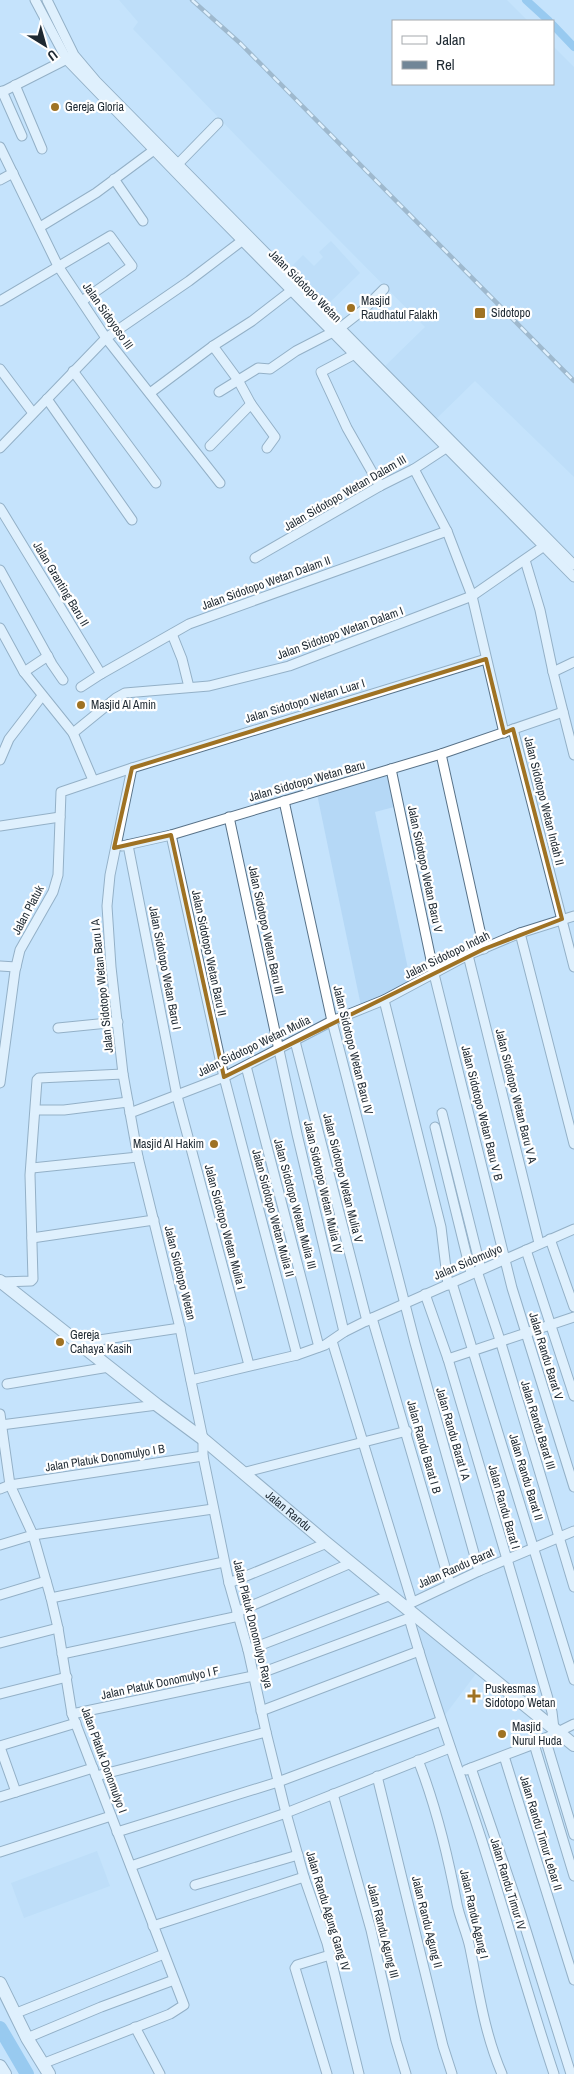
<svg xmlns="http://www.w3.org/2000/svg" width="574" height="2074" font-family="'Archivo Narrow',sans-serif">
<rect width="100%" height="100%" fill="#c5e3fc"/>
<g fill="#b5d8f6">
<polygon points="119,0 507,0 528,21 393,21 393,84 553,84 553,46 574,67 574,477 475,381 435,420 384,367 425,327 246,146 133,29 138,22"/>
<polygon points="331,241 360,273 326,306 290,268 303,255 314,266 323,257 319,252"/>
<polygon points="390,775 398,806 375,812 411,983 361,1006 317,794"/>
<polygon points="421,1625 478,1671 442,1719 418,1628"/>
<polygon points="97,1851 110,1886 24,1918 11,1883"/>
</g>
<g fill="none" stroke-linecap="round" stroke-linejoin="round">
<g stroke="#62aae2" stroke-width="8">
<polyline points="526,0 549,21"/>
<polyline points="553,25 574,47"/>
</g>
<polyline stroke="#62aae2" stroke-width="14" points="0,2028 27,2074"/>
<g stroke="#587288" stroke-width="11">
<g id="street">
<polyline points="35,0 67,60 211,209 574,577"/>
<polyline points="47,0 74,55 96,81 574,565"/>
<polyline points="15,85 42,149"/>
<polyline points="2,91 22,136"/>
<polyline points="0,93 71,57"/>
<polyline points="0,147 58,266 106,338 220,483"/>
<polyline points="178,164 218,123"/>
<polyline points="114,179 143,221"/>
<polyline points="0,180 13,173"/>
<polyline points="40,227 96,193 154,150"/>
<polyline points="0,301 110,236 132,266 82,301"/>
<polyline points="340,328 363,310 384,289"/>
<polyline points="213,346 238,380 251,404"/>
<polyline points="355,354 321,372 347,428 380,486"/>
<polyline points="0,369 33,413"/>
<polyline points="73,371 156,483"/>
<polyline points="219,392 258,368 270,369 296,351 333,332"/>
<polyline points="150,393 213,346 252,321 292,290"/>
<polyline points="47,399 132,520"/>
<polyline points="210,446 251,404 275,437 267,448"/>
<polyline points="0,448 106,338 189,281 243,240"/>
<polyline points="414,469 447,531 472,596 504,733"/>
<polyline points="0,508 101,674"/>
<polyline points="255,558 380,486 414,469 446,448"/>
<polyline points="525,560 540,610 553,672 574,755"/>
<polyline points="0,570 52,664 63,680"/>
<polyline points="0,628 24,672 73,733 93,780"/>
<polyline points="172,634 182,659 189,687"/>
<polyline points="24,672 48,656"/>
<polyline points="553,672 574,662"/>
<polyline points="81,687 101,674 189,624 447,531"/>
<polyline points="513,729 574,967"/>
<polyline points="73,733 116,698 125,693 209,686 289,666 472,596 547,544"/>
<polyline points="441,754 484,949"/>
<polyline points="0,760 9,739 42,696"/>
<polyline points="132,768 110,875 107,906 111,967 123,1074 138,1157 180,1328 203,1439 203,1456 229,1583 248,1650 266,1732 286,1813 304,1877 327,1943 359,2074"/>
<polyline points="391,769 434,974 512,1288 574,1487"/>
<polyline points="284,801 332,1021 415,1343 479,1571"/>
<polyline points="229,817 297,1134 344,1332"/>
<polyline points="0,826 60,817"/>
<polyline points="171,835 224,1077 297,1355"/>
<polyline points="128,845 177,1096 249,1365"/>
<polyline points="122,846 171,835 441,754 563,712"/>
<polyline points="520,933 574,1144"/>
<polyline points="468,955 539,1243"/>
<polyline points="0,966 16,967"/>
<polyline points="384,1000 441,1227 448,1285"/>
<polyline points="58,1028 118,1022"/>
<polyline points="295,1041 367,1321"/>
<polyline points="246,1066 319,1347"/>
<polyline points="0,1083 15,971 20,950 53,892 58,875 61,792 132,768 486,659"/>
<polyline points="36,1110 64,1110 128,1102"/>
<polyline points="130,1113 224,1077 332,1021 384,1000 468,955 520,933 574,916"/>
<polyline points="442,1113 481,1269"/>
<polyline points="435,1127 471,1273"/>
<polyline points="32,1168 138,1157"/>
<polyline points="32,1238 154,1220"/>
<polyline points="550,1239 574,1307"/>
<polyline points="526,1250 574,1396"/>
<polyline points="477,1271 500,1340 574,1587"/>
<polyline points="1,1282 31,1281 33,1279 30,1175 37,1080 39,1078 123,1074"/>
<polyline points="452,1283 574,1680"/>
<polyline points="425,1294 448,1359 552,1712 554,1729"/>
<polyline points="372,1318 450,1584"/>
<polyline points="332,1341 412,1602"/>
<polyline points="79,1343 180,1328"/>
<polyline points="448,1359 574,1317"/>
<polyline points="191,1380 297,1355 325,1345 344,1332 372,1318 574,1229"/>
<polyline points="7,1384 109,1367"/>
<polyline points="0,1414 10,1485 33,1535 51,1598 58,1628 72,1714 184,2005 170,2014 42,2064"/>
<polyline points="1,1425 157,1405"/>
<polyline points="242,1473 407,1431"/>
<polyline points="0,1489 10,1485 203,1456"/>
<polyline points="0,1545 33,1535 213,1509"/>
<polyline points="229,1583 327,1543"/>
<polyline points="0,1595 46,1581"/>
<polyline points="51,1598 224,1562"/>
<polyline points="407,1605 479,1571 574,1531"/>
<polyline points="237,1612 351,1563"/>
<path d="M415,1615L409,1618C430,1692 457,1764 481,1838C506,1916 528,1996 554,2074"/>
<polyline points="0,1643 58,1628"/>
<polyline points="248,1650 391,1595"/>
<polyline points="62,1654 239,1616"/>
<polyline points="0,1694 67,1677"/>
<polyline points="261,1711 419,1651"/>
<polyline points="72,1714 253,1676 409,1618"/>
<polyline points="545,1738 574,1835"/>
<polyline points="534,1744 574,1876"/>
<polyline points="0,1746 76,1723"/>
<polyline points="0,1747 16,1792"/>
<polyline points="504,1756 574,1980"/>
<path d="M418,1760C436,1806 448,1856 457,1904C460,1919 467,1933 470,1948C479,1992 484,2032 502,2074"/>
<polyline points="471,1768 520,1911 571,2074"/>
<polyline points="466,1770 534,1744 574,1724"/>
<polyline points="96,1776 266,1732"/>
<polyline points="377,1776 443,2046 452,2074"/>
<polyline points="333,1794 371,1930 396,2041 406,2074"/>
<polyline points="0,1797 93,1768"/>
<polyline points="117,1832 278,1782 441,1721"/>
<polyline points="0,1852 111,1816"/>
<polyline points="131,1866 286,1813 450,1748"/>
<polyline points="195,1885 298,1855"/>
<polyline points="153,1926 304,1877"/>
<polyline points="14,2014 164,1954"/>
<polyline points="135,2027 160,2074"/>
<polyline points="27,2038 101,2007 174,1980"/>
<polyline points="327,2074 295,1968 297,1965 330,1955"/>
</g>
</g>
<g stroke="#587288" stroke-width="14">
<g id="secondary">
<path id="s1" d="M0,1281L157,1405L203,1439L324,1541L574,1745"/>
<polyline points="0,1983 27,2038 49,2074"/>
<polyline points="0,2066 5,2074"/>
</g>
</g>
<use href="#street" stroke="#fff" stroke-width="9"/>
<use href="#secondary" stroke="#fff" stroke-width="12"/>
<g stroke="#718697" stroke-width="4.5">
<polyline id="rail" points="192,0 241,44 574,381"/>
</g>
<use href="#rail" stroke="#fff" stroke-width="2.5" stroke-dasharray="8" stroke-linecap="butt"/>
</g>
<path d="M0 0H574V2074H0ZM486,659L504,733L513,729L562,919L484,949L224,1077L171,835L114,848L132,768Z" fill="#c5e3fc" fill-opacity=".55" fill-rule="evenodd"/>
<path fill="none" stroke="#9f7223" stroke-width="4" stroke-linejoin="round" d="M486,659L504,733L513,729L562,919L484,949L224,1077L171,835L114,848L132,768Z"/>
<g fill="#9f7223" stroke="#fff" stroke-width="2">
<circle cx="55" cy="107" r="5"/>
<circle cx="351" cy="308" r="5"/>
<rect x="474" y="307" width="12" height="12" rx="2.5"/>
<circle cx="81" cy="705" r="5"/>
<circle cx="214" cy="1144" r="5"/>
<circle cx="60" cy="1342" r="5"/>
<path d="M471.5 1688.5h5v5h5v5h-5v5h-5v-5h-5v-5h5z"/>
<circle cx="502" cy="1734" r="5"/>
</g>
<g text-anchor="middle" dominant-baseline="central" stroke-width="4.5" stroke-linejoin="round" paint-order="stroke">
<g font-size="12" fill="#1e2932" stroke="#fff" text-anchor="start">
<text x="65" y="107">Gereja Gloria</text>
<text x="361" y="301">Masjid<tspan x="361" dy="14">Raudhatul Falakh</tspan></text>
<text x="491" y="313">Sidotopo</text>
<text x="91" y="705">Masjid Al Amin</text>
<text x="204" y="1144" text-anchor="end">Masjid Al Hakim</text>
<text x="70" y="1335">Gereja<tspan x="70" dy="14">Cahaya Kasih</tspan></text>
<text x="485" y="1689">Puskesmas<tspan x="485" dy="14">Sidotopo Wetan</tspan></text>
<text x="512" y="1727">Masjid<tspan x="512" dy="14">Nurul Huda</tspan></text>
</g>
<g font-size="12" fill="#1e2932" stroke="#fff">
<text transform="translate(305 286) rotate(45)">Jalan Sidotopo Wetan</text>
<text transform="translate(108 316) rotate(55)">Jalan Sidoyoso III</text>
<text transform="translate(345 493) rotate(-30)">Jalan Sidotopo Wetan Dalam III</text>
<text transform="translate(266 583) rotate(-20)">Jalan Sidotopo Wetan Dalam II</text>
<text transform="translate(61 584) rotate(59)">Jalan Granting Baru II</text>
<text transform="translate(340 633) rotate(-20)">Jalan Sidotopo Wetan Dalam I</text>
<text transform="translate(305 701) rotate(-17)">Jalan Sidotopo Wetan Luar I</text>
<text transform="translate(307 781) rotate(-16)">Jalan Sidotopo Wetan Baru</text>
<text transform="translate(544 801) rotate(76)">Jalan Sidotopo Wetan Indah II</text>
<text transform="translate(425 869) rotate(78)">Jalan Sidotopo Wetan Baru V</text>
<text transform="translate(28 910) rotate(-62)">Jalan Platuk</text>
<text transform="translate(266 930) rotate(78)">Jalan Sidotopo Wetan Baru III</text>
<text transform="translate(209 953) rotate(78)">Jalan Sidotopo Wetan Baru II</text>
<text transform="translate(447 955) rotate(-26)">Jalan Sidotopo Indah</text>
<text transform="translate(165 968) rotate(79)">Jalan Sidotopo Wetan Baru I</text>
<text transform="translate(102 986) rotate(-96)">Jalan Sidotopo Wetan Baru I A</text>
<text transform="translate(254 1046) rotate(-26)">Jalan Sidotopo Wetan Mulia</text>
<text transform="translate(353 1050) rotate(76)">Jalan Sidotopo Wetan Baru IV</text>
<text transform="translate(516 1096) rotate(76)">Jalan Sidotopo Wetan Baru V A</text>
<text transform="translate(482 1113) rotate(76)">Jalan Sidotopo Wetan Baru V B</text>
<text transform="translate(343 1178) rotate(76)">Jalan Sidotopo Wetan Mulia V</text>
<text transform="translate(323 1187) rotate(77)">Jalan Sidotopo Wetan Mulia IV</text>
<text transform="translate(295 1204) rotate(75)">Jalan Sidotopo Wetan Mulia III</text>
<text transform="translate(273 1213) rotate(75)">Jalan Sidotopo Wetan Mulia II</text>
<text transform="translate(225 1227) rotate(75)">Jalan Sidotopo Wetan Mulia I</text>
<text transform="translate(468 1262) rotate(-23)">Jalan Sidomulyo</text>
<text transform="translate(180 1273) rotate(76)">Jalan Sidotopo Wetan</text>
<text transform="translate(546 1356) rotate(73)">Jalan Randu Barat V</text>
<text transform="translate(538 1425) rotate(73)">Jalan Randu Barat III</text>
<text transform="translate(453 1434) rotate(74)">Jalan Randu Barat I A</text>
<text transform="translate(424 1447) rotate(74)">Jalan Randu Barat I B</text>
<text transform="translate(105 1458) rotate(-9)">Jalan Platuk Donomulyo I B</text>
<text transform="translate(526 1477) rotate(73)">Jalan Randu Barat II</text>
<text transform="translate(504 1507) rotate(74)">Jalan Randu Barat I</text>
<text stroke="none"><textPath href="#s1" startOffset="369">Jalan Randu</textPath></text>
<text transform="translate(456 1568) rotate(-24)">Jalan Randu Barat</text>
<text transform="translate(253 1624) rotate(76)">Jalan Platuk Donomulyo Raya</text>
<text transform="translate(160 1683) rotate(-12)">Jalan Platuk Donomulyo I F</text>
<text transform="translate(104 1760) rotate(70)">Jalan Platuk Donomulyo I</text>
<text transform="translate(541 1833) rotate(73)">Jalan Randu Timur Lebar II</text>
<text transform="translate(508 1884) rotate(73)">Jalan Randu Timur IV</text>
<text transform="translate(328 1911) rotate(73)">Jalan Randu Agung Gang IV</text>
<text transform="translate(474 1914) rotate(77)">Jalan Randu Agung I</text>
<text transform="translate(427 1922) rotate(76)">Jalan Randu Agung II</text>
<text transform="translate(383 1931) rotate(76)">Jalan Randu Agung III</text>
</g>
</g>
<rect x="392" y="20" width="162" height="65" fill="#ffffff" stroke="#a5a9ad"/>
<rect x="402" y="36" width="25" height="8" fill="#ffffff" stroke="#a5a9ad"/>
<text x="436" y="45" font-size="15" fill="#1e2932">Jalan</text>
<rect x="402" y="61" width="25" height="8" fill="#718697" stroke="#a5a9ad"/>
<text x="436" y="70" font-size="15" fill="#1e2932">Rel</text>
<g transform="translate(45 45) rotate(143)" stroke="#ffffff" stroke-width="4" paint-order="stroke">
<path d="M0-4L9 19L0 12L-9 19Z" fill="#1e2932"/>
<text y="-8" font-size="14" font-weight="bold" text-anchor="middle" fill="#1e2932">U</text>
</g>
</svg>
